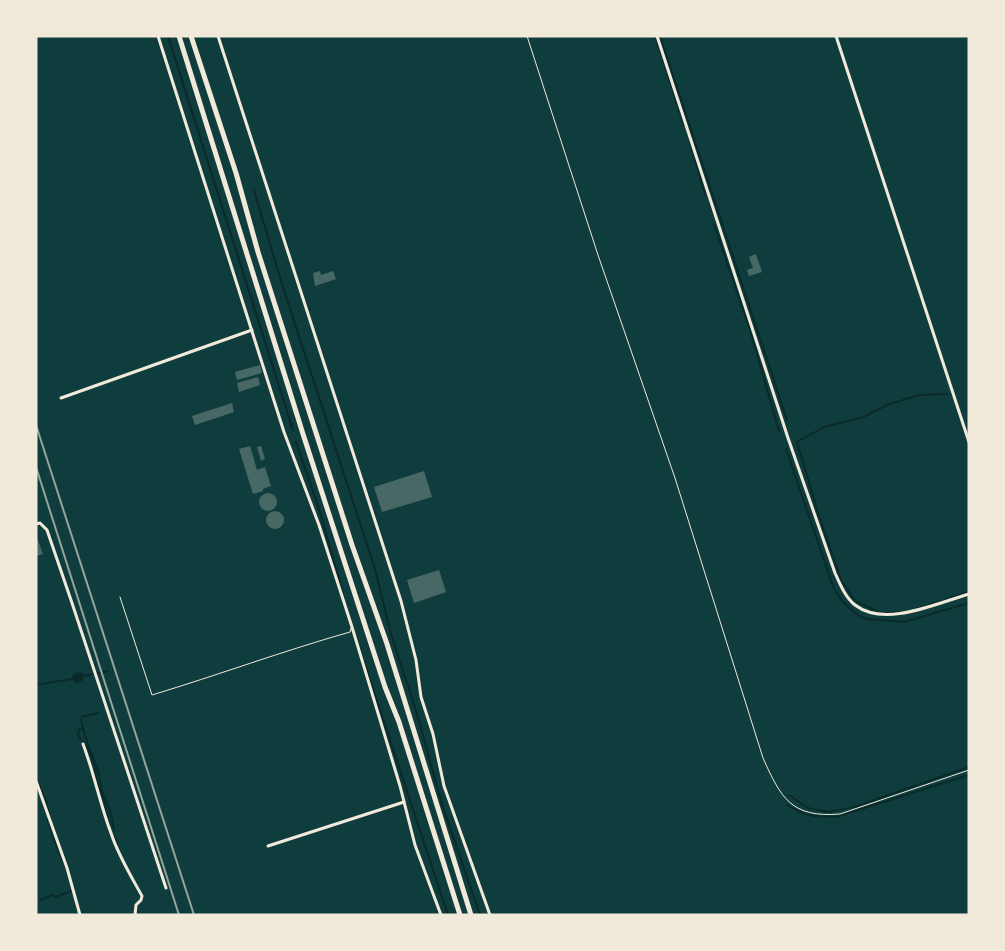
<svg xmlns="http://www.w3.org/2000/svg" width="1005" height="951" font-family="'IBM Plex Sans',sans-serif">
<rect width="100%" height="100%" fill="#0f3d3e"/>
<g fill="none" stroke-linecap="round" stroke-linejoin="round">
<g stroke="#0a2a2b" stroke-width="2">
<polyline points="168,36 293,430"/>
<polyline points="655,36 684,125"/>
<polyline points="660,36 787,420"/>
<polyline points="690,142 705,195"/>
<polyline points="254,190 281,281 375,569 391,634 417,714 441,801 480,915"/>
<polyline points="714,224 751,333 779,431"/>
<polyline points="296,442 320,512 343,594"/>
<polyline points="786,449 834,589 843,602 859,616 867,619 904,622 969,603"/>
<polyline points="916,609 969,592"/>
<polyline points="900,612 881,613 855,601 841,580 819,516 797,442 824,427 863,417 887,405 919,395 947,394"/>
<polyline points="356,637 448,915"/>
<polyline points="79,677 108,671"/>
<polyline points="36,685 77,678"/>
<polyline points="98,713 82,717 81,720 86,739 99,773 101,789 110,810 114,830"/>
<polyline points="83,729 82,728 79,730 78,735 89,751 95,768 98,786 103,798 110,825"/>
<polyline points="36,778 46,801 51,820"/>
<polyline points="789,795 808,808 828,812 854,807 969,767"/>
<polyline points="787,805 802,813 813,816 836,817 969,775"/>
<polyline points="114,837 117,844"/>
<polyline points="40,900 52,895 55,897 72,891 67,871 54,839 48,820"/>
</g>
<polyline stroke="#0a2a2b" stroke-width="10" points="77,678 79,677"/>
</g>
<g fill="#486865">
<polygon points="756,254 762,272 749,276 747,270 753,268 749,257"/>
<polygon points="320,271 321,275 333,271 336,279 315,286 313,273"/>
<polygon points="260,365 262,373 237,380 235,372"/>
<polygon points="258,377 260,385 239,392 237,383"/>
<polygon points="232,403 234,412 195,425 192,416"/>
<polygon points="250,446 257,470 265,467 271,486 263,489 263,491 253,494 239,449"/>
<polygon points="261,446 265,459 261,461 257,447"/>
<polygon points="424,471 432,497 382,512 374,487"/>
<circle cx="268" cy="502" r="9"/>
<circle cx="275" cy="520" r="9"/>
<polygon points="36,535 43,554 36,556"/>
<polygon points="439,570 446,592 414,603 407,580"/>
</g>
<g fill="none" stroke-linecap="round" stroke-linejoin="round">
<g stroke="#f1e9da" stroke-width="1">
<path d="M527,36L598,255L675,478L763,758C781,798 791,818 840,814L969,770"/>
<path d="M120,597L152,695C218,675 283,651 350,632L351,628"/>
</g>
<g stroke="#f1e9da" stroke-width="3">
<polyline points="158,36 284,432 319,525 352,627 400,786 415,845 441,915"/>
<polyline points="218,36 401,601 416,660 421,697 433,734 444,786 490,915"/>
<path d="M657,36L788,438L835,573C840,584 845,597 855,605C885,628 937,603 969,594"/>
<polyline points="836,36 969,442"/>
<polyline points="61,398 252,330"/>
<polyline points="36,524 40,523 47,530 72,603 166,888"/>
<path d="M83,744C94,773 100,804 111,833C118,855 131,876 142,896L141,900L136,905L135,915"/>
<polyline points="36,781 67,868 80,915"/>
<polyline points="268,846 404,802"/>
</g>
<g stroke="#f1e9da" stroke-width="5">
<polyline points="179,36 303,434 385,687 399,722 460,915"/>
<polyline points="191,36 236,173 258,252 352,545 387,644 471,915"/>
</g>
<g stroke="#97a49c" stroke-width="2">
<polyline points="36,425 194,915"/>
<polyline points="36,467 179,915"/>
</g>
</g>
<rect width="1005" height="951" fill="none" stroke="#f1e9da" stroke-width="75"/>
</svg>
